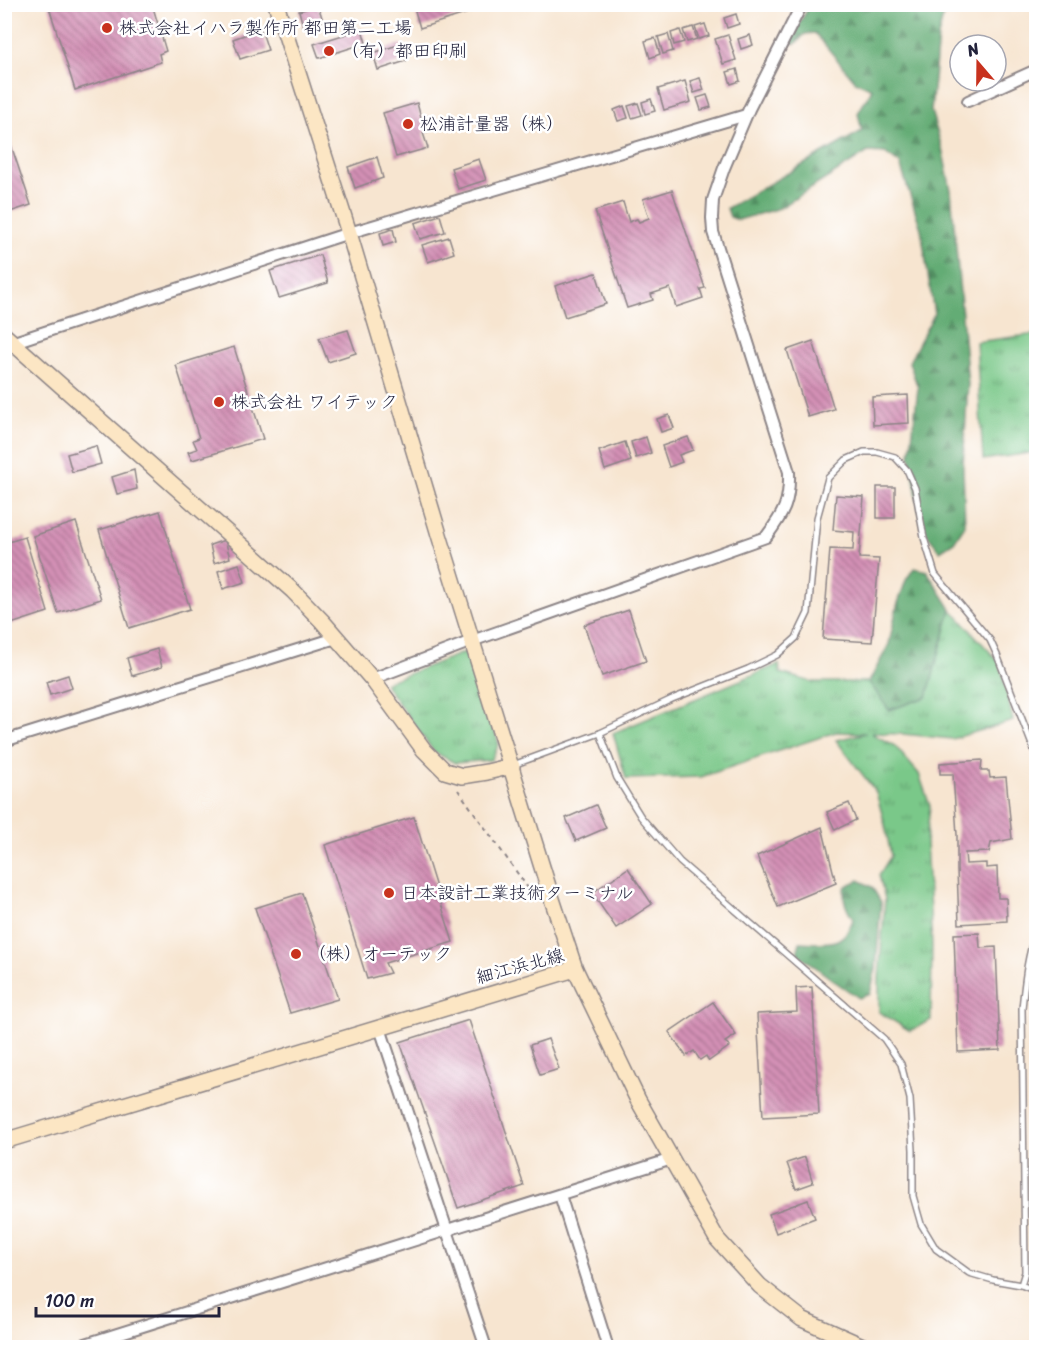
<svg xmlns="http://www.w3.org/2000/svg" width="1041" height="1352" font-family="Sriracha,'Klee One',sans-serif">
<defs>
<pattern id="grass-tufts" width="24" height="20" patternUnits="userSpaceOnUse" patternTransform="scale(1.5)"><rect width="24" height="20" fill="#7ac889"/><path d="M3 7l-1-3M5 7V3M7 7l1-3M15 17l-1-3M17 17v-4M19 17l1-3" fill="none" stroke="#64a271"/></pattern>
<pattern id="forest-firs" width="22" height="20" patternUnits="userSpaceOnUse" patternTransform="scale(1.5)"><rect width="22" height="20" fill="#63ac75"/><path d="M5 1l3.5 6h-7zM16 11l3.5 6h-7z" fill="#518c61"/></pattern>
<pattern id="building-back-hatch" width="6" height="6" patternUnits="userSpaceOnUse" patternTransform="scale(1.5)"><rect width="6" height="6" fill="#d390b5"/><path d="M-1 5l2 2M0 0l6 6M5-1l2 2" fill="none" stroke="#ab7594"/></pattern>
</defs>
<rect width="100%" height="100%" fill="#fff"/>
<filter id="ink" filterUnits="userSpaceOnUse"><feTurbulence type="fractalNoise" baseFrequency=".0167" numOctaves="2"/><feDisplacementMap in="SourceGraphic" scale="12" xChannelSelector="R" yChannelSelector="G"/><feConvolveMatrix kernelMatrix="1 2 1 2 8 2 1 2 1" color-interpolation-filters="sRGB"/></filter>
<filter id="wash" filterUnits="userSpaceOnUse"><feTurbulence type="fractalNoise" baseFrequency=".008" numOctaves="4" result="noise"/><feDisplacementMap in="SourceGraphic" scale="24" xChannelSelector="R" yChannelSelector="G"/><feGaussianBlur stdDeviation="1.35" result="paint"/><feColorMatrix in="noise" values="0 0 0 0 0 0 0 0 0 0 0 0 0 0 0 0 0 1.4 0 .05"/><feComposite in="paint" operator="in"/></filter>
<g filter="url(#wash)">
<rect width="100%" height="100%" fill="#f7e5d0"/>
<g fill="url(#grass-tufts)" stroke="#4e7562" stroke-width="1.5">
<polygon points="1036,334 1036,452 983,460 976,342"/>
<polygon points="951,609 1000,663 1013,721 952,739 903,734 871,733 895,746 919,774 930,806 926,842 932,945 931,1020 910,1031 879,1012 879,978 885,899 879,875 891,856 885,825 876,792 836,740 866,733 836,732 701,777 626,779 613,733 779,664 780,673 812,682 869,682 889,710 927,697"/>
<polygon points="468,651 499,744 491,760 455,763 434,752 384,683"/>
</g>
<g fill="url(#forest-firs)" stroke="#426758" stroke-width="1.5">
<polygon points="810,5 946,5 938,37 931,111 942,148 951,190 968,384 963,467 965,525 954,542 940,551 922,528 910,455 918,388 909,362 934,314 921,229 900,164 885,153 868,152 780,208 738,220 730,217 727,208 862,131 858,113 872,89 855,81 815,33 805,34 795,44 789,41"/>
<polygon points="914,568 927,571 951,609 927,697 889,710 869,682 889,644 897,606 906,580"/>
<path d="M859,880L872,887L881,902L876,968L870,994L859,998L834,981L797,953L800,942C825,943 844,948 853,919C846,909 841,898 846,886Z"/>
</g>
<g id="blocks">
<g fill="url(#building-back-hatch)">
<polygon points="48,4 152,4 166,51 159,54 161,62 75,90"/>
<polygon points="413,4 494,4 494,5 420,28"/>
<polygon points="318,5 323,21 303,26 299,11"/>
<polygon points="736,14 739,24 727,28 724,18"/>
<polygon points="705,24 709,36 699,39 695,27"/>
<polygon points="693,27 697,39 687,42 683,30"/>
<polygon points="261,29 268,50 240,59 233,39"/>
<polygon points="362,29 366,43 319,58 314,44"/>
<polygon points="680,30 684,42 674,45 671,33"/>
<polygon points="668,34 673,51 663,54 658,37"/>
<polygon points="728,35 736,60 723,64 715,39"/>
<polygon points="750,35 753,45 741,49 738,39"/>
<polygon points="655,38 660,54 650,58 645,41"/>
<polygon points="401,44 406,61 378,70 373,53"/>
<polygon points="737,69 740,81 731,84 727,72"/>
<polygon points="700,78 704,90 694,93 690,81"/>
<polygon points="685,81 691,102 664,110 658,89"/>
<polygon points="707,95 711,107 701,110 697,98"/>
<polygon points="651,99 655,111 645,114 642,102"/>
<polygon points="417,103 421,118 428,116 432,130 423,133 428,148 396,157 383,113"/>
<polygon points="638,103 642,115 632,118 628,106"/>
<polygon points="624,106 628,118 618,121 614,110"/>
<polygon points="4,124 31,205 4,214"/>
<polygon points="377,157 383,178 355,188 348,167"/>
<polygon points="479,159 486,180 458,189 451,168"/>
<polygon points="672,190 705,288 700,289 703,298 676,307 670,288 651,294 653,300 627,308 595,211 623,202 629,222 637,219 639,222 649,218 643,199"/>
<polygon points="440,215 445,232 420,239 415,223"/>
<polygon points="393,229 396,242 383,246 380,233"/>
<polygon points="449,237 454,253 428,262 422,245"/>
<polygon points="320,255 328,283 279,298 270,271"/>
<polygon points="596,273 606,304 565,317 555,286"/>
<polygon points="348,330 356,353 328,362 319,338"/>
<polygon points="813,341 834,409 808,417 787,350"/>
<polygon points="234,347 263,439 192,460 188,452 197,449 193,440 199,438 176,365"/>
<polygon points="908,395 909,423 873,425 872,397"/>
<polygon points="669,415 674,428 661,432 657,419"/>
<polygon points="646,437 651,453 636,458 631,442"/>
<polygon points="688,437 693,450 679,455 682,462 669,467 662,446"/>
<polygon points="625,442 631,461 605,470 599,451"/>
<polygon points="96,446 101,464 72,472 67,454"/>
<polygon points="134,470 137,489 117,494 112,477"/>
<rect x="877" y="487" width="18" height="31"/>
<polygon points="836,495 864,497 859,558 879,559 872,642 823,639 830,549 853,550 854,532 833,530"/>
<polygon points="160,511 190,609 129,628 99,530"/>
<polygon points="76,522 101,599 58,613 33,536"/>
<polygon points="25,537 48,612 5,626 5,543"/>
<polygon points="225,540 230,558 214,563 210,545"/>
<polygon points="239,564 245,582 223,589 218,571"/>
<polygon points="629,610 646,661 602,676 584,625"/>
<polygon points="157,649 162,667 132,676 127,658"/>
<polygon points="68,675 72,688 50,695 46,682"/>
<polygon points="982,760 981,771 989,771 990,778 1006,777 1012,839 991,843 989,852 965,853 966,864 986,863 986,868 997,867 998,898 1006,898 1007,921 959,924 957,869 957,835 953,774 940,774 940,763"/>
<polygon points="849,803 856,820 835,830 827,812"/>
<polygon points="596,805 606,828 576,841 566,818"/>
<polygon points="414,817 453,942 385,963 390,973 367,979 325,845"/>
<polygon points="822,827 836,883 778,907 757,856"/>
<polygon points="628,868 652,904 616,928 592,893"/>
<polygon points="302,893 338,999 290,1013 255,908"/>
<polygon points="979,933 980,948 996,947 1000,1050 958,1052 954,934"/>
<polygon points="812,987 819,1114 763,1117 757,1014 797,1012 796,988"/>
<polygon points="713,1002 736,1035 725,1042 730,1046 709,1061 706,1056 700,1060 694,1051 686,1056 669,1032"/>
<polygon points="469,1020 524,1186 458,1208 400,1042"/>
<polygon points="548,1039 559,1069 540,1075 530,1045"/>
<polygon points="805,1157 813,1183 796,1189 787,1163"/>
<polygon points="808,1200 815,1218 776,1233 769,1214"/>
</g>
</g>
</g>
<g filter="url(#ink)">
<use href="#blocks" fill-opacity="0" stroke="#8c8486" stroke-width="1.5"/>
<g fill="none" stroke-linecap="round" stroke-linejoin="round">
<g stroke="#8c8486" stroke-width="8">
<g id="lane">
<polyline points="600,733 617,778 641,817 680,862 884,1039 901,1064 910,1099 913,1150 913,1196 921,1224 936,1249 969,1273 993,1280 1021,1285 1036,1291"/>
<polyline points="513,765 600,733 672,699 748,669 777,655 796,638 808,613 817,518 828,478 846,460 864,452 877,452 895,457 907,470 915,488 924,538 935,574 990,640 997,655 1036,755"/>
<path d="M1021,1285L1025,1272L1022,1008C1025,981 1027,957 1036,932"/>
</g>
</g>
<g stroke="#8c8486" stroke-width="14">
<g id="street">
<polyline points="968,101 1036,70"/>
<polyline points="8,344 349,233 746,115"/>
<path d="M372,679L472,641L766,537C784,513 790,502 789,472L713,232L712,218L713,200L724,168L749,109L802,4"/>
<polyline points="4,741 336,638"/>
<polyline points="380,1028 486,1348"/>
<polyline points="560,1195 608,1348"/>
<polyline points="73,1348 672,1159"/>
</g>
</g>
<g stroke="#8c8486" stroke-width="18">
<g id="secondary">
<polyline points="276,4 349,233 440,538 551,896 575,969 638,1100 717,1239 760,1286 802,1319 867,1348"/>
<polyline points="4,335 293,591 322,621 372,679 424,750 445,771 462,776 487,772 512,766"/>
<polyline points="4,1141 575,969"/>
</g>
</g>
<polyline stroke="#8c8486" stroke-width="2" stroke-dasharray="4.5 4.5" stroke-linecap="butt" points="458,790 533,895 536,895"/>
<use href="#lane" stroke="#fff" stroke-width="5"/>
<use href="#street" stroke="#fff" stroke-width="10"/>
<use href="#secondary" stroke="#fce6c4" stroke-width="15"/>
</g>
</g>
<g fill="#c8321e" stroke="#fff" stroke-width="2">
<circle cx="107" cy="28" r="6"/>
<circle cx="329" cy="51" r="6"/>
<circle cx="408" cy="124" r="6"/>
<circle cx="219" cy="402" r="6"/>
<circle cx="389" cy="893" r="6"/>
<circle cx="296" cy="954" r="6"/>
</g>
<g text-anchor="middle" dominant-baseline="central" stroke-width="5" stroke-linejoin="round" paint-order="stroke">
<g font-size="18" fill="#22223b" stroke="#fff" text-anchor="start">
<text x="119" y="28">株式会社イハラ製作所 都田第二工場</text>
<text x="341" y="51">（有）都田印刷</text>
<text x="420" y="124">松浦計量器（株）</text>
<text x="231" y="402">株式会社 ワイテック</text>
<text x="401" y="893">日本設計工業技術ターミナル</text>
<text x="308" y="954">（株）オーテック</text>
</g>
<g font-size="18" fill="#22223b" stroke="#fff">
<text transform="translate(520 966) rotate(-15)">細江浜北線</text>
</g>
</g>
<rect width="1041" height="1352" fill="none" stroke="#fff" stroke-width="24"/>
<g transform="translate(978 63) rotate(340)"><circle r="28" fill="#ffffff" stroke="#a7a7b1" stroke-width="1.5"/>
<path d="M0-4.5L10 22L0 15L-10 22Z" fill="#c8321e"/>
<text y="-9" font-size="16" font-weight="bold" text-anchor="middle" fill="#22223b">N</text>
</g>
<path d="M36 1307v9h183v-9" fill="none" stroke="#22223b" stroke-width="3"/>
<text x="45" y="1307" font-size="18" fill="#22223b" stroke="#ffffff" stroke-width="4.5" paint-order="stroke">100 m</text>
</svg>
